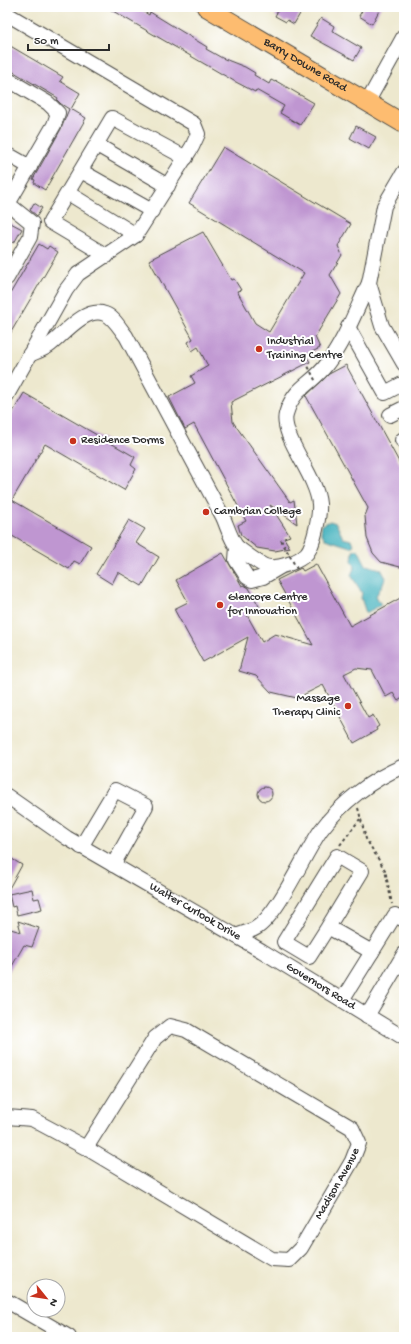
<svg xmlns="http://www.w3.org/2000/svg" width="411" height="1344" font-family="'Gochi Hand',sans-serif">
<rect width="100%" height="100%" fill="#fff"/>
<filter id="ink" filterUnits="userSpaceOnUse"><feTurbulence type="fractalNoise" baseFrequency=".025" numOctaves="2"/><feDisplacementMap in="SourceGraphic" scale="8" xChannelSelector="R" yChannelSelector="G"/><feConvolveMatrix kernelMatrix="1 2 1 2 8 2 1 2 1" color-interpolation-filters="sRGB"/></filter>
<filter id="wash" filterUnits="userSpaceOnUse"><feTurbulence type="fractalNoise" baseFrequency=".012" numOctaves="4" result="noise"/><feDisplacementMap in="SourceGraphic" scale="16" xChannelSelector="R" yChannelSelector="G"/><feGaussianBlur stdDeviation="0.9" result="paint"/><feColorMatrix in="noise" values="0 0 0 0 0 0 0 0 0 0 0 0 0 0 0 0 0 1.4 0 .05"/><feComposite in="paint" operator="in"/></filter>
<g filter="url(#wash)">
<rect width="100%" height="100%" fill="#ede8ce"/>
<g fill="#46b4bf" stroke="#387075">
<polygon points="330,521 336,523 343,538 351,540 354,545 350,547 325,539 321,532 322,525"/>
<polygon points="358,549 366,565 381,569 386,578 376,596 381,605 366,613 361,598 362,593 351,575 355,566 352,561 353,551"/>
</g>
<g id="blocks">
<g fill="#bf96d1">
<polygon points="106,7 136,7 149,15 150,12 207,47 206,49 222,58 245,67 255,73 254,75 269,84 271,80 275,82 276,81 314,103 300,125 280,113 284,106 256,90 255,92 234,81"/>
<polygon points="280,7 304,7 294,24 287,20 286,22 275,16"/>
<polygon points="364,7 381,7 372,24 359,16"/>
<polygon points="321,18 334,26 332,31 361,48 354,60 310,36"/>
<polygon points="7,44 63,77 60,81 80,93 71,109 86,118 45,190 34,183 35,180 33,179 61,129 69,109 61,104 57,100 58,98 7,68"/>
<polygon points="356,126 376,137 369,149 350,138"/>
<polygon points="223,147 351,224 338,246 342,255 330,275 341,294 315,337 320,348 306,355 310,362 231,402 233,422 290,502 294,500 297,524 270,505 290,536 284,538 290,548 275,551 257,548 241,535 238,525 246,521 194,424 185,429 169,397 195,383 191,376 208,366 198,347 192,351 188,342 193,339 149,260 203,232 231,280 234,279 241,290 237,291 255,323 269,332 304,273 189,203"/>
<polygon points="34,203 42,208 37,216 30,210"/>
<polygon points="7,221 22,229 14,243 7,239"/>
<polygon points="39,244 47,249 49,246 58,252 7,339 7,299"/>
<polygon points="346,365 404,471 404,568 381,562 373,553 367,538 365,516 368,508 306,396 329,374"/>
<polygon points="24,393 135,457 131,465 136,469 124,490 45,444 12,500 91,546 80,564 74,561 69,569 7,533 7,422"/>
<polygon points="129,520 145,529 136,543 159,557 142,586 118,572 112,584 96,574"/>
<polygon points="223,553 242,586 244,585 249,588 260,608 247,615 262,642 275,634 313,645 277,580 301,568 303,571 316,564 350,626 404,596 404,697 398,701 393,693 386,697 372,670 356,668 344,674 368,718 373,715 379,726 376,728 377,730 354,743 323,685 297,698 271,692 256,676 239,671 248,637 203,662 174,609 188,602 176,580"/>
<circle cx="265" cy="794" r="7"/>
<polygon points="7,856 22,865 7,892"/>
<polygon points="32,889 34,899 39,898 42,909 17,915 15,906 12,907 9,894"/>
<polygon points="18,921 39,928 32,947 24,945 7,975 7,928 21,932"/>
</g>
</g>
</g>
<g filter="url(#ink)">
<use href="#blocks" fill-opacity="0" stroke="#484743" stroke-width="1"/>
<g fill="none" stroke-linecap="round" stroke-linejoin="round">
<g stroke="#484743" stroke-width="16">
<g id="minor">
<polyline points="7,14 194,124 198,134 192,147 136,235 78,274 66,290 7,395"/>
<polyline points="7,79 48,103 58,113 54,125 8,204"/>
<polyline points="368,101 404,36"/>
<polyline points="97,145 168,186"/>
<polyline points="7,154 30,167"/>
<polyline points="81,171 152,211"/>
<polyline points="404,172 384,206 369,283 382,326 404,364"/>
<polyline points="68,193 136,235"/>
<polyline points="7,203 32,223 30,237 7,278"/>
<polyline points="107,256 50,222 112,118 186,158"/>
<polyline points="348,327 385,393 404,383"/>
<path d="M29,355C36,352 45,349 51,344C65,333 86,306 105,314C114,317 120,329 126,336L223,517C227,526 231,540 237,547C242,551 260,564 265,566C277,570 299,562 307,553C314,544 320,515 319,504C317,476 280,436 286,414C294,386 312,385 327,364C345,340 356,310 369,283"/>
<polyline points="390,415 404,408"/>
<polyline points="402,440 404,439"/>
<polyline points="237,547 236,560 247,577 252,580 263,577 280,567"/>
<path id="s1" d="M7,796L67,838L262,951L404,1038"/>
<polyline points="81,847 115,790 146,806 113,865"/>
<polyline points="328,927 362,871 337,856 284,942 309,957 328,927 372,952"/>
<path d="M236,936C242,933 250,932 256,928C278,915 304,854 321,830C341,803 372,779 404,766"/>
<polyline points="342,1000 395,915 404,920"/>
<polyline points="367,1016 404,954"/>
<path id="s2" d="M7,1117L32,1119L86,1148L272,1259L289,1260L301,1248L352,1161L359,1143L352,1128L186,1030L170,1026L155,1038L86,1148"/>
<polyline points="7,1301 69,1337"/>
</g>
</g>
<g stroke="#484743" stroke-width="20">
<g id="major">
<path id="s3" d="M206,7L404,124"/>
</g>
</g>
<g stroke="#484743" stroke-width="2" stroke-dasharray="3 3" stroke-linecap="butt">
<polyline points="358,808 366,839 385,870 392,904"/>
<polyline points="340,845 360,819"/>
</g>
<use href="#minor" stroke="#fff" stroke-width="14"/>
<use href="#major" stroke="#fdbc70" stroke-width="18"/>
<g stroke="#484743" stroke-width="2" stroke-dasharray="3 3" stroke-linecap="butt">
<polyline points="303,356 316,382"/>
<polyline points="281,540 297,569"/>
</g>
</g>
</g>
<g fill="#c8321e" stroke="#fff" stroke-width="1.5">
<circle cx="259" cy="349" r="4"/>
<circle cx="73" cy="441" r="4"/>
<circle cx="206" cy="512" r="4"/>
<circle cx="220" cy="605" r="4"/>
<circle cx="348" cy="706" r="4"/>
</g>
<g text-anchor="middle" dominant-baseline="central" stroke-width="4" stroke-linejoin="round" paint-order="stroke">
<g font-size="12" fill="#2b2b2b" stroke="#fff">
<text stroke="none"><textPath href="#s3" startOffset="115">Barry Downe Road</textPath></text>
<text stroke="none"><textPath href="#s1" startOffset="221">Walter Curlook Drive</textPath></text>
<text stroke="none"><textPath href="#s1" startOffset="367">Governors Road</textPath></text>
<text stroke="none"><textPath href="#s2" startOffset="411">Madison Avenue</textPath></text>
</g>
<g font-size="12" fill="#2b2b2b" stroke="#fff" text-anchor="start">
<text x="267" y="342">Industrial<tspan x="267" dy="14">Training Centre</tspan></text>
<text x="81" y="441">Residence Dorms</text>
<text x="214" y="512">Cambrian College</text>
<text x="228" y="598">Glencore Centre<tspan x="228" dy="14">for Innovation</tspan></text>
<text x="340" y="699" text-anchor="end">Massage<tspan x="340" dy="14">Therapy Clinic</tspan></text>
</g>
</g>
<rect width="411" height="1344" fill="none" stroke="#fff" stroke-width="24"/>
<g transform="translate(46 1298) rotate(120)"><circle r="19" fill="#ffffff" stroke="#aaaaaa"/>
<path d="M0-3L7 15L0 10L-7 15Z" fill="#c8321e"/>
<text y="-6" font-size="11" font-weight="bold" text-anchor="middle" fill="#2b2b2b">N</text>
</g>
<path d="M28 44v6h81v-6" fill="none" stroke="#2b2b2b" stroke-width="2"/>
<text x="34" y="44" font-size="12" fill="#2b2b2b" stroke="#ffffff" stroke-width="3" paint-order="stroke">50 m</text>
</svg>
